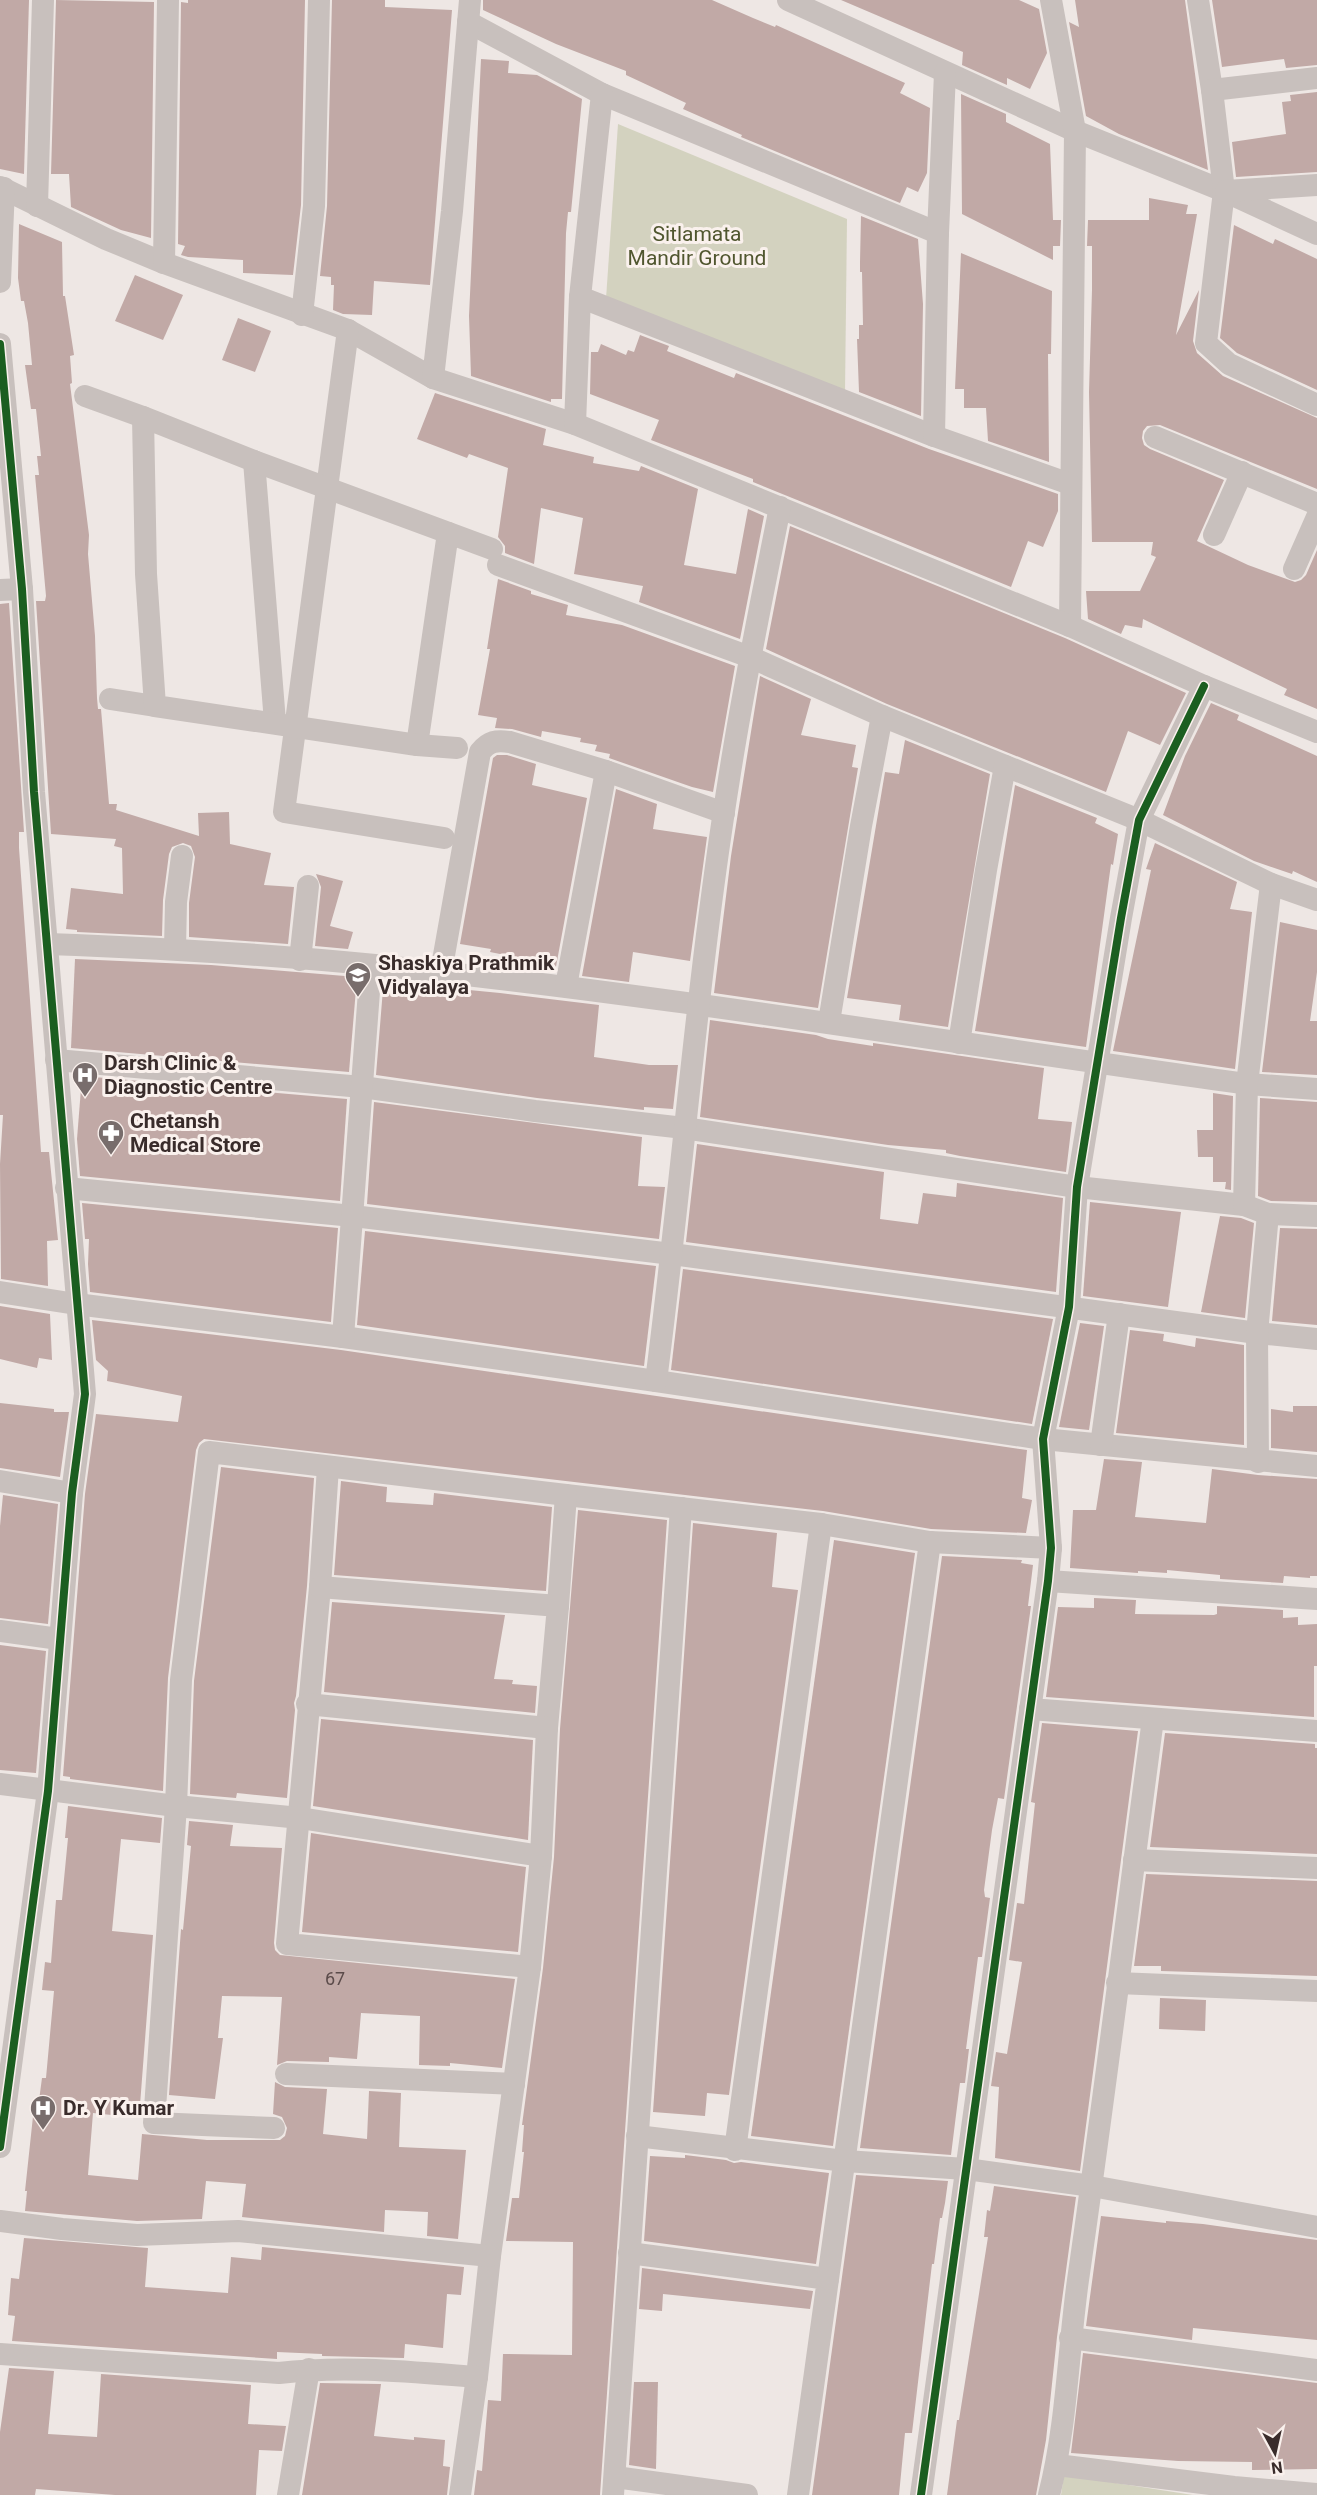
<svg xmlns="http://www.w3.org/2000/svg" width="1317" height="2495" font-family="Roboto,sans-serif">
<rect width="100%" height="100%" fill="#eee7e4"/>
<g fill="#d3d2bf">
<polygon points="618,124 847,219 845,394 606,299"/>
<polygon points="1064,2475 1193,2495 1061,2495"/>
</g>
<g fill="#c1a9a6">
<polygon points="0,0 29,0 24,174 0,169"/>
<polygon points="56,0 154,2 151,238 121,230 71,207 69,174 51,174"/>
<polygon points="188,0 305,0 301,205 293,275 243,273 243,260 188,257 181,255 185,246 178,244 181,2 188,3"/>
<polygon points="332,0 385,0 385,7 452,10 430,285 374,281 372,315 343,314 333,310 334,285 331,285 331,277 320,276 327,206"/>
<polygon points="483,0 712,0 753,18 775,27 776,25 905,83 900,93 930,108 927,173 918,192 907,187 900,203 741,137 742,135 683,109 686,103 626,75 626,71 556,44 483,10"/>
<polygon points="841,0 1019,0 1039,9 1047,53 1030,89 1007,78 1007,85 962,65 963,52"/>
<polygon points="1075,0 1185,0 1208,170 1119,134 1086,116 1069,22 1079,27"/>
<polygon points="1212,0 1317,0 1317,65 1286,68 1284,59 1222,67"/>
<polygon points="481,59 509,61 508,73 537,75 582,99 571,212 568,212 566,233 562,399 551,399 551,402 471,376 469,316"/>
<polygon points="1317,92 1317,172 1236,177 1232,142 1286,134 1282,102 1291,101 1290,95"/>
<polygon points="961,94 1006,114 1006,122 1050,144 1053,220 1061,220 1060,246 1053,246 1053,260 962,214"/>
<polygon points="1149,198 1188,205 1186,214 1197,214 1176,335 1199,290 1193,341 1197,353 1223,376 1317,418 1317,489 1160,425 1147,426 1143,431 1142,438 1144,445 1150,449 1224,480 1197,541 1248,565 1295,582 1301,580 1306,575 1317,550 1317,709 1284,695 1287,689 1143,619 1142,628 1125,625 1121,634 1088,619 1086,591 1140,591 1156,557 1151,555 1153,542 1092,542 1089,392 1092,290 1092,246 1087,246 1088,220 1149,220"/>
<polygon points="861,216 918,239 923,304 921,416 859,392 857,339 859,339 859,325 863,325 862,272 860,272 860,262"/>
<polygon points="19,224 62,242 63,296 65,296 74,355 70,356 72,383 70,384 89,535 88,554 95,636 97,698 98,709 101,709 109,804 117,804 116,810 199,836 198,813 229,812 230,844 271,853 264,885 294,887 288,944 189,937 189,903 195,857 191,846 183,843 172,847 169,854 163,900 162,936 77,932 77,930 66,929 71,888 123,894 122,848 114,846 116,839 51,834 36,601 45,601 46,596 35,475 39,475 37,456 41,456 36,409 31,409 25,365 32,365 28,323 24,301 21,301 18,278"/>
<polygon points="1234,225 1273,244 1275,239 1317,259 1317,390 1237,353 1220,338"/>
<polygon points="961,253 1052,291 1051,354 1048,354 1049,462 988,441 986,408 964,408 964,389 955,389"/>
<polygon points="135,275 183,295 163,340 115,321"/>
<polygon points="238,318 271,331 255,372 222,360"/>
<polygon points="640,335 669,346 667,351 734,378 736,373 929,449 1058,494 1058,511 1043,547 1028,541 1011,587 753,482 753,479 651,440 659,420 590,394 591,352 598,352 601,344 626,355 628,350 634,352"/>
<polygon points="435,393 546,429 543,445 594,457 593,463 639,471 641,466 698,489 684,565 736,574 748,509 764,516 740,639 639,602 643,586 574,574 583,518 541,508 534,564 505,553 505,546 498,537 508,468 469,454 467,458 417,439"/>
<polygon points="790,526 1065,638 1186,693 1160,745 1128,731 1106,792 887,704 766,649"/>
<polygon points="498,579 531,591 531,594 568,605 566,615 622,625 735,666 713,792 692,787 609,758 610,754 595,751 597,745 580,742 581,738 542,731 541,737 512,729 495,728 497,718 478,715 490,649 487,649"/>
<polygon points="9,603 24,832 19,832 19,848 41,1152 49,1152 58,1240 47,1241 48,1286 1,1279 0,1164 3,1115 0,1115 0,604"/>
<polygon points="760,676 811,699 801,735 856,745 852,767 858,768 818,1008 714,993 731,856"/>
<polygon points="1211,703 1239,715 1237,720 1317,756 1317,882 1293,871 1292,874 1254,861 1163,815 1185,756"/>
<polygon points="905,740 990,774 948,1027 899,1020 901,1005 847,998 885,772 899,774"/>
<polygon points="497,755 507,755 536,764 532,785 587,798 555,972 504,966 505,955 490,952 491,949 460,944 493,758"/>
<polygon points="1015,785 1097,818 1095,823 1118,834 1113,865 1111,864 1086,1047 975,1031"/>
<polygon points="616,789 657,804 653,829 707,837 690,961 633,952 629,982 582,976"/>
<polygon points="1155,843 1237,882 1230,909 1252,912 1235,1069 1113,1051 1151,870 1146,869"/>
<polygon points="316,874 343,881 330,926 353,932 348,949 315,946 321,887"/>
<polygon points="1280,922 1317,930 1317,972 1310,1021 1317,1021 1317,1075 1262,1072"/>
<polygon points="75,959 211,965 357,977 349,1072 71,1048"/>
<polygon points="407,984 500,993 599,1005 594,1057 649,1065 678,1065 673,1109 644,1107 644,1110 537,1098 376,1075 383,989 406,991"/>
<polygon points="710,1020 816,1035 828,1039 873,1046 873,1043 1044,1068 1038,1119 1072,1122 1066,1172 960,1156 946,1153 946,1150 888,1145 700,1117"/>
<polygon points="82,1076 347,1099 340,1201 80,1176 77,1139"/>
<polygon points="1213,1093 1233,1096 1231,1190 1225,1189 1226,1182 1213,1182 1213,1157 1198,1157 1197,1130 1213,1130"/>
<polygon points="1260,1098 1317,1102 1317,1202 1271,1201 1258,1196"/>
<polygon points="374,1102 642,1137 638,1186 665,1187 659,1239 367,1204"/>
<polygon points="697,1144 884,1172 880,1219 918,1224 923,1193 956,1197 957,1183 1063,1198 1056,1292 686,1242"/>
<polygon points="1090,1202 1181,1212 1168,1307 1083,1296"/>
<polygon points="82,1203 338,1228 331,1322 90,1292 88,1264 89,1239 85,1239"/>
<polygon points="1220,1216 1241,1218 1254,1223 1245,1318 1201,1312"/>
<polygon points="1280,1228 1317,1229 1317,1325 1272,1321"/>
<polygon points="365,1231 656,1266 644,1366 357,1325"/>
<polygon points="683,1269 1053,1319 1032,1424 671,1370"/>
<polygon points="0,1306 50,1314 52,1360 39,1358 37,1368 0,1359"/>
<polygon points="92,1320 341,1350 1027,1450 1022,1498 1032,1500 1026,1533 931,1529 823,1511 204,1439 199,1443 196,1450 168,1678 163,1791 70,1779 70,1777 63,1776 85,1494 96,1414 178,1422 182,1396 107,1381 108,1371 96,1360"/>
<polygon points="1080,1323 1104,1326 1089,1430 1059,1427"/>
<polygon points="1130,1330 1164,1334 1163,1341 1195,1347 1196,1338 1244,1345 1244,1445 1116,1433"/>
<polygon points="0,1403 54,1409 54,1412 69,1412 60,1477 0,1468"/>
<polygon points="1293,1406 1317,1406 1317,1452 1271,1448 1271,1409 1293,1412"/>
<polygon points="1104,1459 1142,1462 1135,1517 1160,1519 1206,1523 1212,1469 1258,1475 1317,1479 1317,1576 1310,1576 1310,1578 1284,1576 1283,1583 1220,1579 1220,1575 1167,1570 1167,1573 1138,1571 1138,1573 1070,1568 1073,1510 1096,1510"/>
<polygon points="221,1467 314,1478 307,1586 296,1696 294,1703 295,1710 287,1798 237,1793 236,1798 190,1794 194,1681"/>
<polygon points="341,1481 387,1487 386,1502 433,1505 434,1493 552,1507 546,1591 334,1575"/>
<polygon points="3,1495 58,1504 48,1624 0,1618 0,1526"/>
<polygon points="578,1510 667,1520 600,2495 474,2495 477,2470 482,2471 488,2400 501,2401 503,2354 572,2355 573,2242 506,2241 512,2198 519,2198 524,2152 522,2152 524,2125 522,2125 543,1968 554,1857 560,1729"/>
<polygon points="693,1523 777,1533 772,1587 798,1590 729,2095 707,2093 705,2116 653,2112"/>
<polygon points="834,1540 915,1553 833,2146 751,2136"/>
<polygon points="942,1556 1022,1560 1021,1563 1033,1565 1028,1606 1031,1606 1004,1799 998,1798 992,1830 984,1890 985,1897 990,1898 982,1957 978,1957 966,2049 969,2049 965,2083 960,2083 951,2155 860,2148"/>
<polygon points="1094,1598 1136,1600 1135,1614 1214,1615 1217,1614 1217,1606 1283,1610 1283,1618 1298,1617 1298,1625 1317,1624 1317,1666 1314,1666 1314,1717 1046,1697 1058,1607 1094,1608"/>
<polygon points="332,1602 505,1615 494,1679 513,1680 512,1684 537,1686 535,1713 324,1692"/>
<polygon points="0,1645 46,1651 36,1773 0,1770"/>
<polygon points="321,1719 533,1740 528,1840 313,1806"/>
<polygon points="1042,1723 1138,1731 1080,2171 995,2158 999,2087 991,2086 996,2052 1007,2054 1022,1962 1009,1960 1017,1903 1024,1904 1035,1803 1031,1802"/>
<polygon points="1165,1733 1315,1744 1315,1748 1317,1748 1317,1854 1150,1847"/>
<polygon points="68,1806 162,1818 160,1843 121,1839 112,1931 153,1935 139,2118 93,2113 88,2175 138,2180 142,2134 207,2140 280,2140 285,2136 287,2128 282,2117 273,2114 275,2082 285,2087 327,2089 323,2134 367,2139 369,2091 401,2093 399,2147 466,2150 458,2239 427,2236 428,2212 385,2210 384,2232 242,2217 246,2184 206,2181 202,2219 137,2221 25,2211 27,2191 25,2191 34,2107 38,2108 42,2078 46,2078 54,1991 42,1990 45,1962 51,1963 56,1900 62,1900 68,1838 65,1838"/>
<polygon points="189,1821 233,1825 230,1846 282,1848 274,1943 275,1950 280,1955 515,1979 502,2068 450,2063 450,2066 419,2065 420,2016 361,2013 357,2059 329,2057 329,2062 287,2061 277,2065 282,1997 222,1996 218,2038 223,2038 215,2099 169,2095 181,1929 183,1930 191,1846 187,1845"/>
<polygon points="311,1833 526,1867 518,1952 302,1932"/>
<polygon points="1146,1874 1317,1881 1317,1976 1161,1971 1161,1966 1134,1966"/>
<polygon points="1160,1998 1206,2000 1205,2031 1159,2029"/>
<polygon points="685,2155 726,2160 734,2163 741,2162 829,2173 816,2264 644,2241 650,2156 685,2158"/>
<polygon points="856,2175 948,2181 945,2203 942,2218 940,2218 934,2264 932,2264 912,2433 905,2433 899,2495 812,2495"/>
<polygon points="994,2186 1076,2197 1057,2337 1046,2440 1036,2495 947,2495 957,2420 959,2420 969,2357 988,2237 984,2237 987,2210 990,2211"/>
<polygon points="1101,2216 1166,2223 1166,2221 1203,2224 1317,2240 1317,2340 1193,2328 1192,2340 1086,2326"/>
<polygon points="24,2238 148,2248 145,2287 228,2293 231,2257 261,2260 262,2247 464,2267 461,2295 447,2294 443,2348 405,2344 404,2358 322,2356 322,2354 277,2352 277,2359 12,2341 15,2316 8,2315 11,2278 19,2279"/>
<polygon points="642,2268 813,2291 810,2309 663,2294 662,2311 639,2309"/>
<polygon points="1083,2353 1317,2383 1317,2469 1252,2470 1252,2462 1178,2461 1071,2453"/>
<polygon points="9,2368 54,2371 48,2434 97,2437 101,2374 251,2385 248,2424 286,2426 282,2451 259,2450 256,2495 115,2495 36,2489 35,2495 0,2495 0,2432"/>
<polygon points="634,2382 658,2382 656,2469 629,2465"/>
<polygon points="320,2383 381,2384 374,2436 414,2440 414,2437 445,2440 443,2466 450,2467 447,2495 302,2495"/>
</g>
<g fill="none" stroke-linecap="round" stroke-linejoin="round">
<g stroke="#c8c0bd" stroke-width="22">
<polyline points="788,0 1075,131 1224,191 1317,234"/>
<polyline points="1051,0 1075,131 1070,626"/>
<polyline points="1198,0 1212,90 1224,191 1206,343 1229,364 1317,405"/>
<polyline points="468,22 602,94 938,233"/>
<polyline points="1212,90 1317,78"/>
<polyline points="0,187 106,239 164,263 348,330 433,378 575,424 1070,626 1204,686 1317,732"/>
<polyline points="1226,191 1317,185"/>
<polyline points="37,206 43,0"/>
<polyline points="164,263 168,0"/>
<polyline points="0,282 4,188"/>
<polyline points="580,297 934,436 1070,484"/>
<polyline points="302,315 314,206 319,0"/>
<polyline points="348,330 284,812 444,838"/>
<polyline points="0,344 22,589 34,792 85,1394 72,1493 48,1791 0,2147"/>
<polyline points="433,378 452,211 470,0"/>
<polyline points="85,396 143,417"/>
<polyline points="575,424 580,297 602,94"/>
<polyline points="934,436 938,233 945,73"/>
<polyline points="1155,437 1317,504"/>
<polyline points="254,461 275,722"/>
<polyline points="1214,535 1242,472"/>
<polyline points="498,565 750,657 882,716 1139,820 1271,884 1317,900"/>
<polyline points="1294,569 1317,517"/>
<polyline points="0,590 22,589"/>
<polyline points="110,699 155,706"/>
<polyline points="417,745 448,533"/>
<polyline points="457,748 417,745 155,706 146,574 143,417 254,461 492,549"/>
<path d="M48,944C157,948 266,954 375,965C667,995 957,1044 1247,1084L1317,1089"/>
<polyline points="175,949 176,902 182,856"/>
<polyline points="300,960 308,886"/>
<path d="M441,972L480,752C489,741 496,740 510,742L606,771L724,813"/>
<polyline points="566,986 606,771"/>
<polyline points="829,1022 861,826 882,716"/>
<polyline points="959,1043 986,870 1005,766"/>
<polyline points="56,1060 362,1087 535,1111 684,1128 1077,1187 1244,1205 1268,1214 1317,1216"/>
<polyline points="66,1188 353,1216 672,1254 1257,1333 1317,1339"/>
<polyline points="1244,1205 1247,1084 1271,884"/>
<polyline points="0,1292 76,1304 343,1337 656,1381 1043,1439 1317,1466"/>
<polyline points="343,1337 371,965"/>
<path d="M656,1381C682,1180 697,978 729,779C743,688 762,598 780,507"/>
<polyline points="1101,1445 1119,1314"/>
<polyline points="1258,1462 1257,1333 1268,1214"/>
<polyline points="328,1467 320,1587 287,1944 530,1967"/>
<polyline points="0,1481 72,1493"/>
<polyline points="566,1495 821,1524 930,1542 1051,1548"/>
<polyline points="1048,1581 1317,1599"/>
<polyline points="320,1587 558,1606 547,1728 541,1856 530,1967 490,2256 477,2377 460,2495"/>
<polyline points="0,1631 59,1639"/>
<polyline points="307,1704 547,1728"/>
<polyline points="1030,1709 1317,1731"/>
<polyline points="0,1784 176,1806 300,1818 541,1856"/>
<polyline points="1134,1860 1317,1868"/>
<polyline points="1117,1983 1317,1991"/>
<polyline points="286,2074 514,2084"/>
<polyline points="274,2128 154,2123 176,1806 181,1680 209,1452 566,1495 558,1606"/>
<polyline points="637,2136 845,2161 966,2169 1092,2186 1317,2227"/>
<polyline points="735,2150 821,1524"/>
<polyline points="0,2221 62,2229 137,2235 238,2231 490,2256"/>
<polyline points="629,2253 828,2279 798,2495"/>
<polyline points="828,2279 930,1542"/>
<polyline points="1070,2338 1317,2370"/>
<path d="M0,2354L279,2373C344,2365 412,2372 477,2377"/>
<polyline points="1057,2465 1234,2487 1317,2494"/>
<polyline points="615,2477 747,2495"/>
<polyline points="288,2495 309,2369"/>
<polyline points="613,2495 681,1508"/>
<polyline points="921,2495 1048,1581 1051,1548 1043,1439 1069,1307 1077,1187 1121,918 1139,820 1204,686"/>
<path d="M1049,2495C1067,2425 1068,2351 1078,2280C1105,2093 1128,1906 1153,1719"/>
</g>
<g stroke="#faf1ed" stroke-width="11">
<g id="cycleway">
<polyline points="0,344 22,589 34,792 85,1394 72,1493 48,1791 0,2147"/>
<polyline points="921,2495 1048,1581 1051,1548 1043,1439 1069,1307 1077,1187 1121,918 1139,820 1204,686"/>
</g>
</g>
<use href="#cycleway" stroke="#1b5e20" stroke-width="8"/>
</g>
<defs>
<g id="school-pin" transform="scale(1.35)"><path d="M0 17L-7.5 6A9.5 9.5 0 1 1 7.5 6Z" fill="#786d6c" stroke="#faf1ed"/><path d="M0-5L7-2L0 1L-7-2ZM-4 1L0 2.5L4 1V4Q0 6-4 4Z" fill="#fff"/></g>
<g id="hospital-pin" transform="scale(1.35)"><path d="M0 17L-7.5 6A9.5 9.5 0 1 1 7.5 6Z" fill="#786d6c" stroke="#faf1ed"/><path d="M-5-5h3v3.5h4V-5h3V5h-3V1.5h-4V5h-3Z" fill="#fff"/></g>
<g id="pharmacy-pin" transform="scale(1.35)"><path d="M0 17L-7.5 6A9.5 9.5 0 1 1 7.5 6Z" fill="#786d6c" stroke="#faf1ed"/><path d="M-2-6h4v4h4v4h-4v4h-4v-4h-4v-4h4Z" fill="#fff"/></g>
</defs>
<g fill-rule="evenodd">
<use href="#school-pin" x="358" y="975"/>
<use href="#hospital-pin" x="85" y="1075"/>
<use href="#pharmacy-pin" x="111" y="1133"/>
<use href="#hospital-pin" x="43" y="2108"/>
</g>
<g text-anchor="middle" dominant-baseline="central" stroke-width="6" stroke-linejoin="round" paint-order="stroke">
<g font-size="18" fill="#5b4b4a">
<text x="335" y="1978">67</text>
</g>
<g font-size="21" fill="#50562f" stroke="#faf1ed">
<text x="697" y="234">Sitlamata<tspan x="697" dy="24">Mandir Ground</tspan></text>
</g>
<g font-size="21" font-weight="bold" fill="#392c2b" stroke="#faf1ed" text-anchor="start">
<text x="378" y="963">Shaskiya Prathmik<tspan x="378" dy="24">Vidyalaya</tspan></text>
<text x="104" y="1063">Darsh Clinic &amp;<tspan x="104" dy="24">Diagnostic Centre</tspan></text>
<text x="130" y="1121">Chetansh<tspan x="130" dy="24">Medical Store</tspan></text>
<text x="63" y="2108">Dr. Y Kumar</text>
</g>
</g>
<g transform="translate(1275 2453) rotate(172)" stroke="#faf1ed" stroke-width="4.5" paint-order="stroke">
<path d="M0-4.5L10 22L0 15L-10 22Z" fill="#392c2b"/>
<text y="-9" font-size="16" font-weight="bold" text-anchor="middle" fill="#392c2b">N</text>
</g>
</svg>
